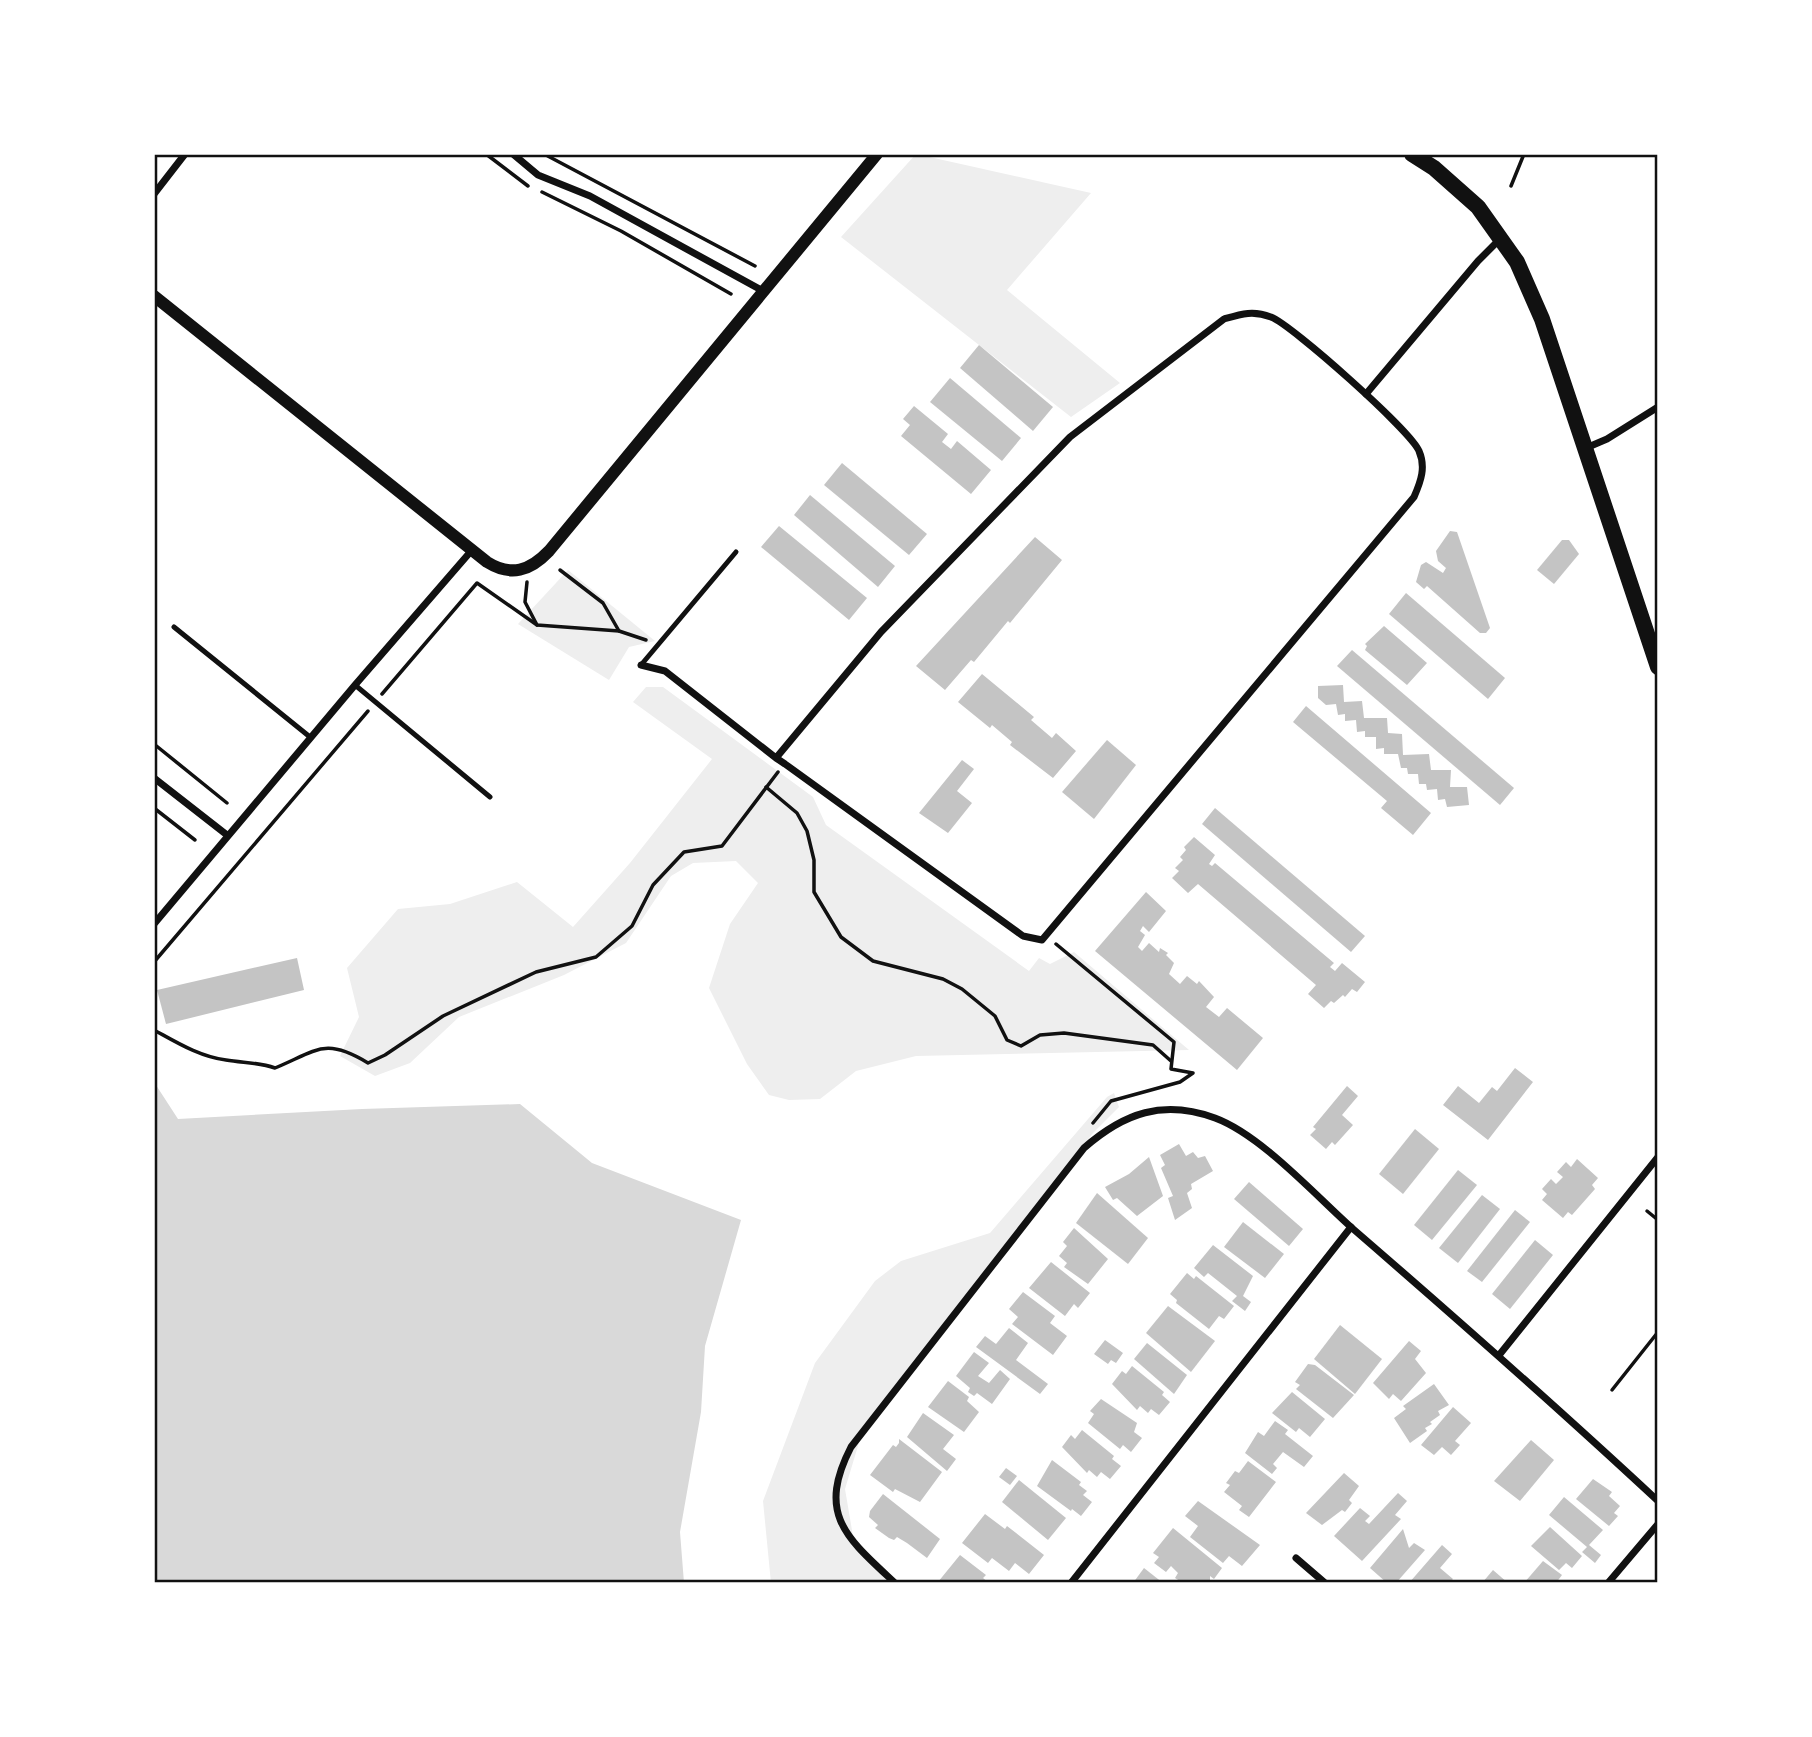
<svg xmlns="http://www.w3.org/2000/svg" width="1812" height="1737" font-family="Rubik,sans-serif">
<rect width="100%" height="100%" fill="#fff"/>
<g fill="#eee">
<polygon points="916,154 1091,193 1007,290 1120,383 1071,417 841,237"/>
<polygon points="568,570 655,641 629,647 609,680 518,624"/>
<polygon points="646,687 663,687 813,797 826,825 1029,971 1039,958 1050,964 1074,952 1189,1050 916,1056 856,1071 820,1099 789,1100 769,1095 747,1064 709,988 730,924 758,883 736,861 693,863 671,876 626,943 564,975 459,1017 410,1063 375,1076 340,1056 359,1017 347,968 398,909 450,904 517,882 573,927 630,863 712,759 633,702"/>
<polygon points="1114,1093 1119,1107 1093,1133 861,1436 845,1489 854,1542 890,1583 771,1583 763,1501 815,1363 875,1281 901,1261 990,1233 1107,1097"/>
</g>
<polygon fill="#d9d9d9" points="154,1082 178,1119 362,1109 520,1104 592,1163 741,1220 705,1346 701,1412 680,1532 684,1583 154,1583"/>
<g fill="#c4c4c4">
<polygon points="979,345 1053,407 1033,431 960,368"/>
<polygon points="950,378 1021,438 1002,461 930,402"/>
<polygon points="914,406 948,434 942,442 951,449 957,441 991,470 971,494 901,436 910,425 903,419"/>
<polygon points="842,463 927,534 909,555 824,485"/>
<polygon points="810,495 895,566 878,587 794,515"/>
<polygon points="779,526 867,598 849,620 761,547"/>
<polygon points="1450,531 1457,532 1490,628 1486,633 1480,633 1427,586 1424,589 1416,582 1421,565 1426,562 1443,573 1446,568 1438,561 1436,551"/>
<polygon points="1035,537 1062,560 1010,623 1008,621 974,662 971,660 945,690 916,666"/>
<polygon points="1562,540 1569,540 1579,554 1554,584 1537,570"/>
<polygon points="1406,593 1505,678 1488,699 1389,614"/>
<polygon points="1384,626 1427,663 1407,685 1365,650 1367,646 1365,644"/>
<polygon points="1352,650 1514,788 1500,805 1337,666"/>
<polygon points="982,674 1034,717 1031,720 1052,738 1056,733 1076,751 1053,778 1010,745 1012,742 992,725 990,728 958,702"/>
<polygon points="1343,685 1344,702 1362,701 1364,718 1387,718 1388,733 1402,734 1403,755 1429,754 1431,770 1451,770 1450,787 1467,787 1469,805 1447,807 1445,799 1438,800 1437,789 1427,790 1426,784 1419,784 1418,774 1408,774 1407,768 1401,768 1398,754 1384,754 1384,748 1376,749 1376,737 1365,737 1365,731 1357,732 1356,720 1345,721 1345,714 1338,715 1336,704 1326,705 1318,698 1318,686"/>
<polygon points="1306,706 1431,813 1413,835 1381,808 1387,801 1293,722"/>
<polygon points="1107,740 1136,765 1094,819 1062,792"/>
<polygon points="962,760 974,769 957,791 972,803 948,833 919,813"/>
<polygon points="1215,808 1365,936 1351,952 1202,824"/>
<polygon points="1194,837 1215,855 1209,864 1212,866 1215,863 1334,963 1330,967 1335,971 1342,963 1365,982 1357,992 1352,989 1345,997 1343,995 1334,1003 1331,1001 1324,1008 1308,994 1316,985 1198,884 1188,893 1172,878 1179,871 1175,868 1183,860 1180,857 1186,850 1184,847"/>
<polygon points="1146,892 1166,911 1149,932 1143,926 1140,931 1145,935 1138,947 1142,951 1149,943 1159,952 1160,948 1168,953 1166,955 1174,963 1169,974 1180,984 1187,976 1197,984 1199,981 1214,997 1206,1007 1219,1017 1227,1008 1263,1038 1237,1070 1095,951"/>
<polygon points="297,958 304,990 166,1024 157,990"/>
<polygon points="1515,1068 1533,1082 1488,1140 1443,1105 1458,1086 1479,1103 1492,1087 1497,1091"/>
<polygon points="1347,1086 1358,1096 1342,1115 1353,1125 1335,1145 1332,1142 1326,1149 1310,1135 1316,1129 1313,1127"/>
<polygon points="1415,1129 1439,1149 1403,1194 1379,1174"/>
<polygon points="1179,1144 1186,1156 1193,1152 1198,1158 1205,1156 1213,1171 1191,1184 1192,1189 1187,1193 1192,1208 1175,1220 1168,1198 1173,1196 1161,1168 1165,1165 1160,1155"/>
<polygon points="1149,1157 1163,1196 1137,1216 1117,1198 1113,1200 1105,1187 1129,1174"/>
<polygon points="1577,1159 1598,1178 1592,1185 1595,1189 1572,1215 1568,1212 1563,1218 1542,1200 1547,1194 1542,1189 1551,1179 1556,1184 1563,1177 1557,1172 1566,1162 1571,1167"/>
<polygon points="1458,1170 1477,1185 1432,1240 1414,1225"/>
<polygon points="1249,1182 1303,1229 1289,1246 1234,1199"/>
<polygon points="1097,1193 1148,1238 1128,1264 1076,1223"/>
<polygon points="1482,1195 1500,1209 1458,1263 1439,1248"/>
<polygon points="1515,1210 1530,1222 1482,1282 1467,1271"/>
<polygon points="1243,1222 1284,1254 1265,1278 1224,1247"/>
<polygon points="1074,1228 1108,1259 1088,1284 1064,1267 1067,1263 1059,1256 1067,1246 1063,1242"/>
<polygon points="1535,1240 1553,1255 1510,1309 1492,1294"/>
<polygon points="1213,1245 1253,1276 1243,1296 1251,1302 1245,1311 1232,1301 1237,1296 1208,1273 1204,1277 1194,1268"/>
<polygon points="1051,1262 1090,1293 1078,1308 1074,1304 1065,1316 1029,1288"/>
<polygon points="1187,1273 1194,1279 1196,1276 1234,1306 1224,1319 1219,1316 1209,1329 1176,1303 1177,1300 1170,1294"/>
<polygon points="1023,1292 1055,1316 1050,1323 1067,1336 1053,1355 1012,1324 1018,1317 1009,1309"/>
<polygon points="1168,1306 1215,1341 1191,1372 1146,1333"/>
<polygon points="1340,1325 1382,1359 1355,1394 1314,1359"/>
<polygon points="1009,1328 1028,1343 1016,1360 1048,1384 1040,1394 976,1347 985,1336 996,1344"/>
<polygon points="1105,1340 1123,1353 1116,1363 1111,1360 1108,1364 1094,1354"/>
<polygon points="1409,1341 1421,1351 1415,1359 1426,1373 1401,1401 1393,1394 1389,1399 1373,1383"/>
<polygon points="1147,1343 1187,1375 1174,1394 1134,1359"/>
<polygon points="974,1352 989,1363 978,1376 989,1383 1000,1370 1010,1379 992,1404 977,1393 974,1396 968,1392 970,1388 956,1376"/>
<polygon points="1308,1364 1315,1365 1354,1395 1333,1418 1296,1389 1300,1385 1295,1382"/>
<polygon points="1132,1366 1164,1392 1162,1395 1170,1402 1159,1415 1151,1409 1148,1413 1140,1406 1137,1410 1112,1384 1122,1371 1126,1374"/>
<polygon points="948,1381 969,1397 967,1401 979,1412 964,1432 928,1407"/>
<polygon points="1434,1384 1449,1405 1438,1411 1440,1415 1430,1422 1432,1424 1425,1428 1427,1431 1410,1443 1394,1418 1406,1409 1403,1406"/>
<polygon points="1292,1392 1325,1419 1310,1437 1299,1428 1296,1432 1272,1413"/>
<polygon points="1101,1399 1137,1423 1134,1432 1142,1438 1131,1452 1123,1445 1120,1449 1088,1423 1094,1414 1090,1411"/>
<polygon points="1453,1407 1471,1423 1455,1441 1460,1445 1451,1455 1442,1447 1434,1455 1421,1445"/>
<polygon points="923,1413 954,1435 943,1449 956,1459 947,1471 907,1437"/>
<polygon points="1275,1421 1288,1430 1285,1434 1313,1456 1304,1467 1283,1452 1273,1464 1277,1468 1272,1474 1245,1453 1258,1432 1264,1436"/>
<polygon points="1082,1430 1114,1456 1112,1459 1121,1466 1110,1479 1101,1472 1097,1477 1089,1470 1087,1473 1062,1447 1071,1435 1075,1439"/>
<polygon points="899,1439 942,1472 920,1502 895,1489 893,1492 870,1475 893,1445 896,1447 899,1443"/>
<polygon points="1531,1440 1554,1460 1520,1501 1494,1481"/>
<polygon points="1052,1460 1081,1482 1079,1485 1087,1491 1083,1495 1092,1502 1081,1516 1072,1509 1071,1511 1037,1486"/>
<polygon points="1248,1461 1276,1482 1249,1517 1239,1510 1242,1506 1224,1492 1230,1485 1226,1483 1235,1471 1239,1473"/>
<polygon points="1006,1468 1017,1476 1010,1485 999,1477"/>
<polygon points="1344,1473 1359,1486 1349,1500 1352,1503 1345,1512 1342,1510 1322,1525 1306,1513"/>
<polygon points="1593,1479 1612,1492 1609,1496 1620,1506 1614,1513 1618,1516 1609,1526 1576,1499"/>
<polygon points="1019,1480 1066,1518 1048,1540 1002,1502"/>
<polygon points="1398,1493 1407,1501 1395,1515 1401,1519 1362,1561 1334,1536 1360,1508 1370,1516 1365,1521 1369,1524"/>
<polygon points="883,1494 940,1539 927,1558 907,1543 897,1537 894,1540 889,1538 875,1528 878,1525 869,1517 870,1511"/>
<polygon points="1564,1497 1603,1530 1589,1545 1601,1555 1595,1563 1582,1552 1587,1547 1549,1515"/>
<polygon points="1198,1501 1260,1545 1242,1566 1229,1556 1223,1563 1190,1537 1198,1526 1185,1516"/>
<polygon points="985,1514 1005,1529 1007,1526 1044,1555 1029,1574 1015,1563 1009,1571 992,1558 988,1563 962,1543"/>
<polygon points="1550,1527 1582,1556 1572,1568 1566,1563 1559,1570 1531,1546"/>
<polygon points="1173,1528 1222,1568 1214,1579 1210,1576 1210,1583 1183,1583 1175,1578 1178,1573 1171,1566 1166,1572 1154,1563 1159,1557 1153,1553"/>
<polygon points="1403,1529 1409,1548 1414,1543 1425,1550 1396,1583 1387,1583 1370,1568"/>
<polygon points="1442,1545 1452,1554 1440,1568 1453,1579 1449,1583 1409,1583"/>
<polygon points="960,1555 986,1575 983,1578 989,1583 938,1582"/>
<polygon points="1543,1561 1562,1575 1556,1583 1524,1583"/>
<polygon points="1144,1568 1163,1583 1133,1583"/>
<polygon points="1493,1570 1508,1583 1482,1583"/>
</g>
<g fill="none" stroke-linecap="round" stroke-linejoin="round">
<g stroke="#111" stroke-width="3.5">
<polyline points="486,154 528,186"/>
<polyline points="544,154 755,266"/>
<polyline points="1511,186 1524,154"/>
<polyline points="542,192 621,231 731,294"/>
<polyline points="560,570 603,603 619,631"/>
<polyline points="527,582 525,602 537,625 619,631 646,640"/>
<polyline points="382,694 477,583 537,625"/>
<polyline points="154,744 227,803"/>
<polyline points="766,787 797,813 807,831 814,860 814,892 841,937 873,961 943,979 962,989 995,1016 1007,1040 1021,1046 1040,1035 1064,1033 1153,1045 1171,1061"/>
<polyline points="154,808 195,840"/>
<polyline points="1056,944 1174,1042 1171,1069 1193,1073 1180,1082 1111,1101 1093,1123"/>
<polyline points="154,962 368,711"/>
<path d="M154,1030C176,1042 200,1057 226,1060C243,1063 258,1062 275,1068C318,1050 325,1037 368,1063L385,1055L443,1016L536,972L596,957L632,926L653,885L684,852L722,846L778,772"/>
<polyline points="1647,1211 1658,1220"/>
<polyline points="1612,1390 1658,1332"/>
</g>
<g stroke="#111" stroke-width="5">
<polyline points="174,627 310,737"/>
<polyline points="641,665 736,552"/>
<polyline points="355,685 490,797"/>
</g>
<g stroke="#111" stroke-width="7">
<polyline points="513,154 538,175 590,196 763,291"/>
<polyline points="154,194 185,154"/>
<polyline points="1366,394 1478,261 1501,238"/>
<polyline points="1586,448 1607,439 1658,407"/>
<path d="M641,665L665,671L776,758L785,764L1023,936L1042,940L1414,497C1421,481 1426,467 1419,451C1411,431 1292,325 1271,317C1253,310 1241,314 1224,319L1070,437L881,632L776,758"/>
<polyline points="154,778 227,835"/>
<polyline points="154,924 355,685 472,550"/>
<polyline points="1500,1354 1658,1157"/>
<polyline points="1296,1558 1325,1583"/>
<path d="M895,1583C847,1538 816,1515 851,1447L1084,1148C1124,1113 1163,1099 1215,1118C1261,1135 1315,1195 1352,1228C1456,1318 1558,1408 1658,1501"/>
<polyline points="1071,1583 1351,1227"/>
<polyline points="1608,1583 1658,1524"/>
</g>
<path stroke="#111" stroke-width="12" d="M154,296L487,562C511,577 530,571 549,551L877,154"/>
<polyline stroke="#111" stroke-width="16" points="1412,154 1434,168 1478,207 1517,262 1542,319 1658,667"/>
</g>
<rect width="1812" height="1737" fill="none" stroke="#ffffff" stroke-width="312"/>
<rect x="156" y="156" width="1500" height="1425" fill="none" stroke="#111" stroke-width="2.5"/>
</svg>
